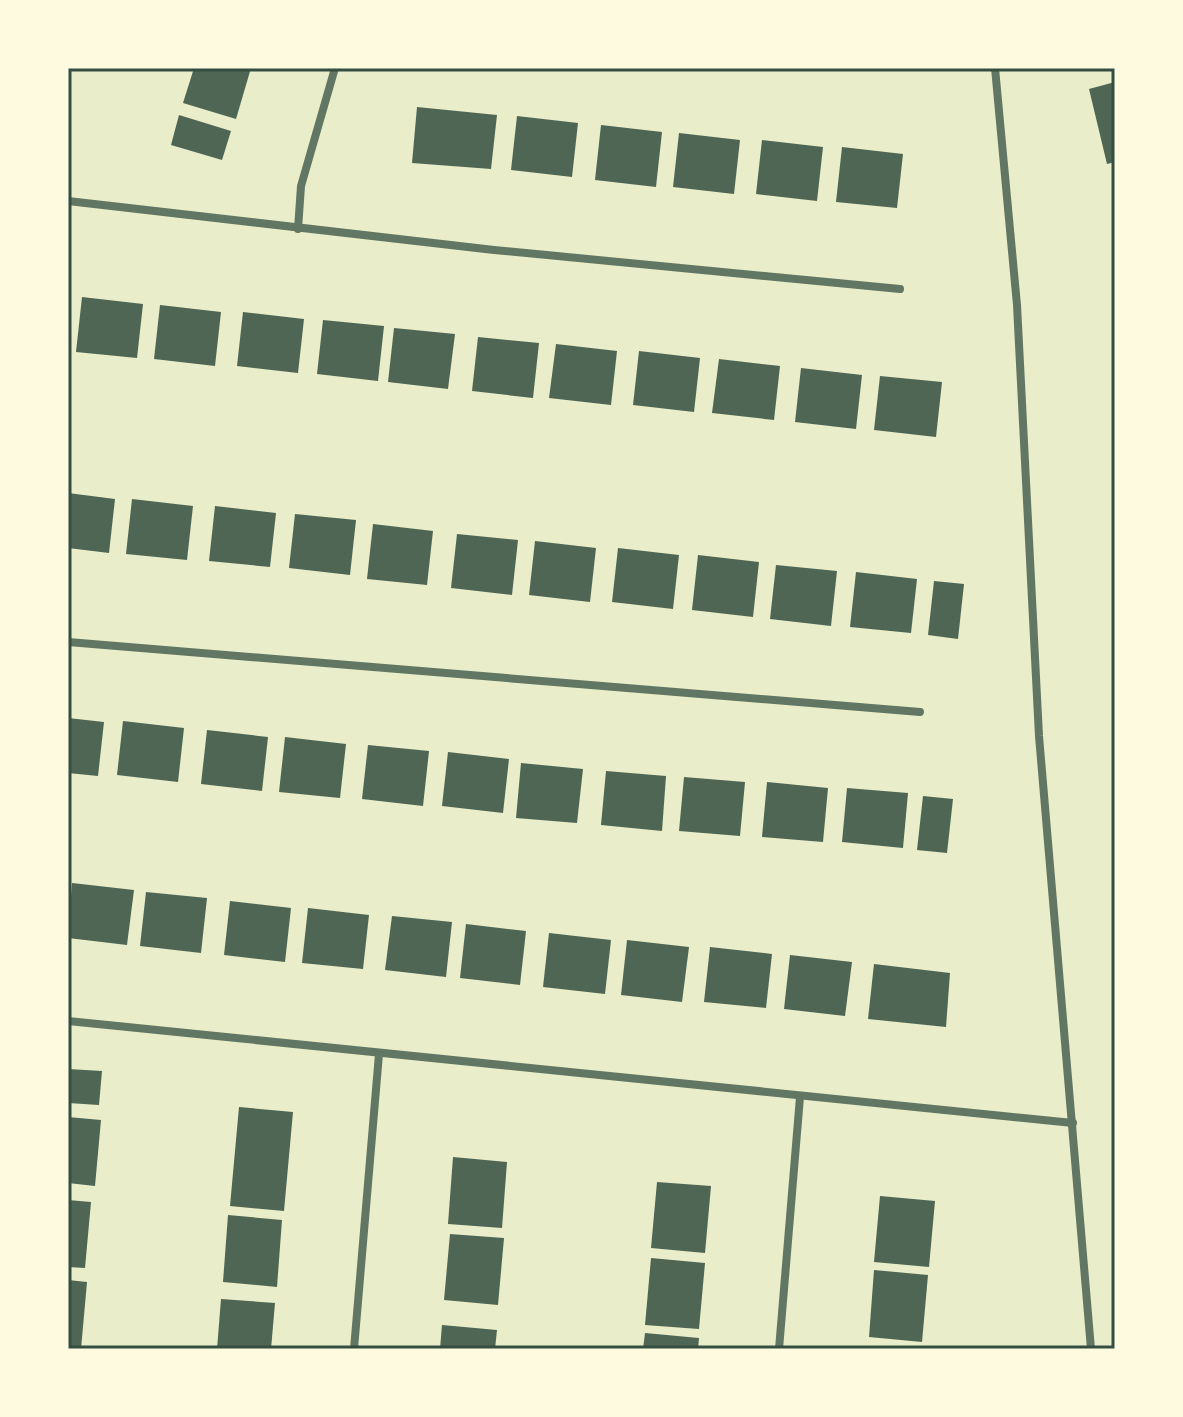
<svg xmlns="http://www.w3.org/2000/svg" width="1183" height="1417" font-family="Jost,sans-serif">
<rect width="100%" height="100%" fill="#e9edc9"/>
<g fill="#4f6655">
<polygon points="194,68 251,68 236,119 183,103"/>
<polygon points="1115,82 1115,162 1107,164 1089,89"/>
<polygon points="417,107 497,115 491,169 412,163"/>
<polygon points="179,115 231,131 222,160 171,145"/>
<polygon points="517,116 578,123 572,177 511,170"/>
<polygon points="601,125 662,132 656,187 595,180"/>
<polygon points="679,133 740,140 734,194 673,187"/>
<polygon points="762,140 823,147 817,201 756,194"/>
<polygon points="842,147 903,154 897,208 836,202"/>
<polygon points="82,297 143,304 137,358 76,352"/>
<polygon points="160,305 221,312 215,366 154,359"/>
<polygon points="243,312 304,319 298,373 237,366"/>
<polygon points="323,320 384,326 378,381 317,374"/>
<polygon points="394,328 455,334 448,389 388,382"/>
<polygon points="478,337 539,343 533,398 472,391"/>
<polygon points="556,344 617,351 611,405 549,398"/>
<polygon points="639,351 700,358 694,412 633,405"/>
<polygon points="719,359 780,366 774,420 712,413"/>
<polygon points="801,368 862,375 856,429 795,422"/>
<polygon points="880,376 942,382 936,437 874,430"/>
<polygon points="68,493 115,499 109,553 68,548"/>
<polygon points="132,499 193,506 187,560 126,554"/>
<polygon points="215,506 276,513 270,567 209,561"/>
<polygon points="295,514 356,520 350,575 289,568"/>
<polygon points="373,524 433,531 427,585 367,579"/>
<polygon points="457,534 518,540 512,595 451,588"/>
<polygon points="535,541 596,548 590,602 529,595"/>
<polygon points="618,548 679,555 673,609 612,602"/>
<polygon points="698,555 759,562 753,617 692,610"/>
<polygon points="776,565 837,571 831,626 770,619"/>
<polygon points="856,572 917,579 911,633 850,627"/>
<polygon points="934,581 964,584 958,639 928,635"/>
<polygon points="68,718 104,722 98,776 68,773"/>
<polygon points="123,721 184,728 178,782 117,775"/>
<polygon points="207,730 268,737 262,791 201,784"/>
<polygon points="285,737 346,744 340,798 279,792"/>
<polygon points="368,745 429,751 423,806 362,799"/>
<polygon points="448,752 509,759 503,813 442,806"/>
<polygon points="521,763 583,769 577,823 516,818"/>
<polygon points="606,771 666,776 662,831 601,825"/>
<polygon points="684,777 745,782 740,836 679,831"/>
<polygon points="767,782 828,788 823,842 762,837"/>
<polygon points="847,788 908,793 903,848 842,842"/>
<polygon points="923,796 953,799 947,853 917,850"/>
<polygon points="72,883 134,890 127,945 68,938"/>
<polygon points="146,892 207,898 201,953 140,946"/>
<polygon points="230,901 291,908 285,962 224,955"/>
<polygon points="308,908 369,915 363,969 302,963"/>
<polygon points="392,916 452,922 446,977 385,970"/>
<polygon points="466,924 526,931 520,985 460,978"/>
<polygon points="549,933 611,940 605,994 543,987"/>
<polygon points="627,940 689,947 682,1002 621,995"/>
<polygon points="710,947 772,954 766,1008 704,1002"/>
<polygon points="790,955 852,962 845,1016 784,1009"/>
<polygon points="874,964 950,973 946,1027 868,1019"/>
<polygon points="68,1069 102,1071 99,1105 68,1103"/>
<polygon points="239,1107 293,1112 284,1211 230,1206"/>
<polygon points="68,1117 101,1120 95,1186 68,1183"/>
<polygon points="453,1157 507,1162 502,1228 448,1224"/>
<polygon points="657,1182 711,1186 705,1253 651,1248"/>
<polygon points="880,1196 935,1201 929,1267 874,1262"/>
<polygon points="68,1200 91,1202 85,1268 68,1267"/>
<polygon points="228,1215 282,1220 277,1287 223,1282"/>
<polygon points="450,1234 504,1238 498,1305 444,1300"/>
<polygon points="651,1258 705,1263 699,1329 645,1325"/>
<polygon points="874,1270 928,1275 922,1342 869,1337"/>
<polygon points="68,1280 87,1282 81,1349 68,1347"/>
<polygon points="221,1299 275,1303 271,1349 217,1349"/>
<polygon points="442,1325 497,1330 495,1349 440,1349"/>
<polygon points="645,1333 699,1338 698,1349 643,1349"/>
</g>
<g fill="none" stroke-linecap="round" stroke-linejoin="round">
<g stroke="#617663" stroke-width="8">
<polyline points="995,68 1017,305 1039,736 1091,1349"/>
<polyline points="68,201 494,250 900,289"/>
<polyline points="298,229 301,186 335,68"/>
<polyline points="68,642 920,712"/>
<polyline points="68,1021 1073,1123"/>
<polyline points="354,1349 379,1054"/>
<polyline points="779,1349 800,1097"/>
</g>
</g>
<rect width="1183" height="1417" fill="none" stroke="#fefae0" stroke-width="140"/>
<rect x="70" y="70" width="1043" height="1277" fill="none" stroke="#344e41" stroke-width="3"/>
</svg>
